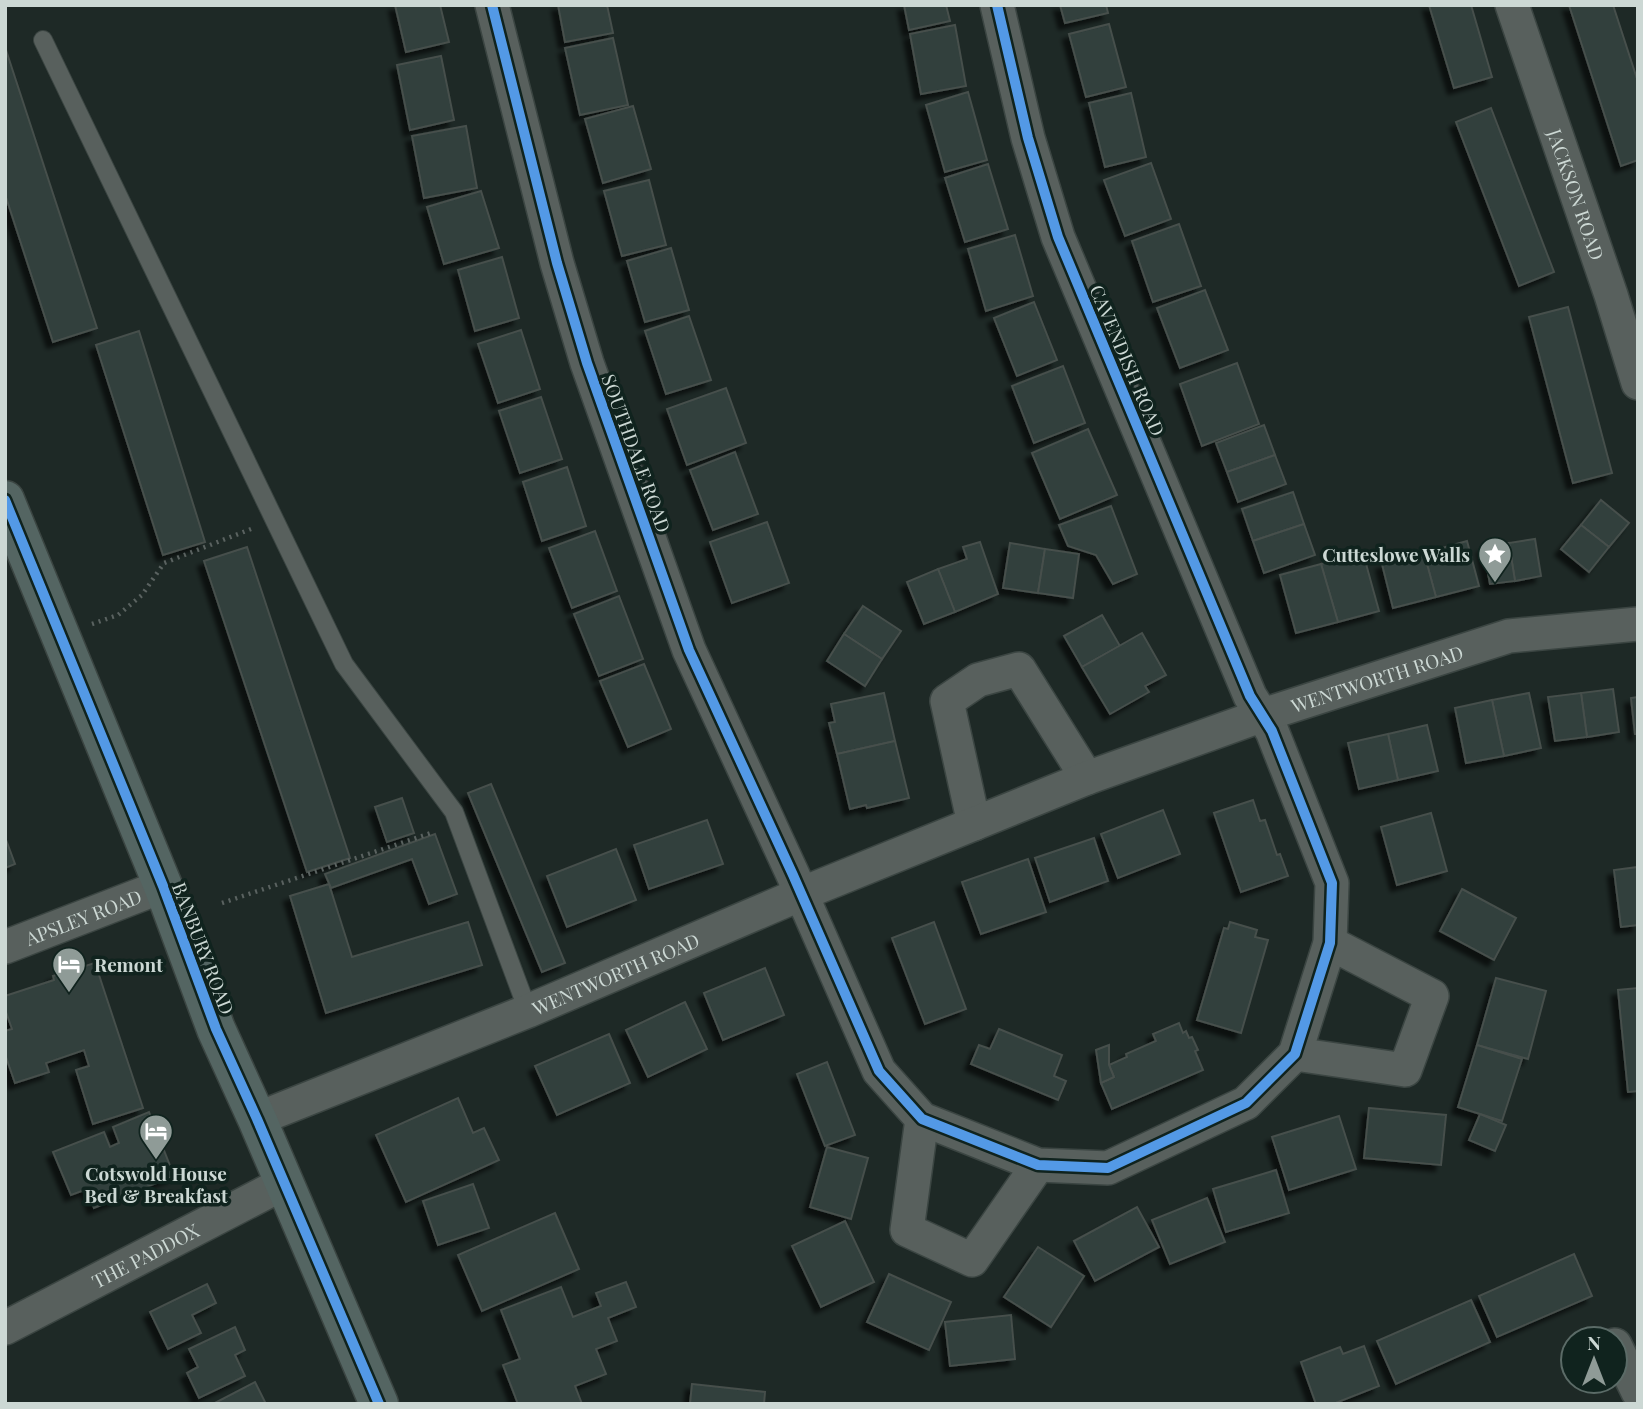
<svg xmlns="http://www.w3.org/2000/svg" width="1643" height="1409" font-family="'Playfair Display',serif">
<defs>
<filter id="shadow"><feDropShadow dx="-6" dy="6" stdDeviation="2" flood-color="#0009"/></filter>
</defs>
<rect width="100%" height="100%" fill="#1e2926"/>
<g fill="#303f3c" stroke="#464f4c" stroke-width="2" filter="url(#shadow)">
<polygon points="395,5 440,5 449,42 406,52"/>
<polygon points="558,5 607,5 613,33 565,42"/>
<polygon points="904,5 946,5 950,21 909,30"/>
<polygon points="1060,5 1106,5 1108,13 1065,23"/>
<polygon points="1429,5 1471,5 1492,77 1454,88"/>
<polygon points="1569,5 1613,5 1638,82 1638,160 1621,166"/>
<polygon points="1109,24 1126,87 1086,97 1069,34"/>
<polygon points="955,25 966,86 921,94 910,34"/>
<polygon points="613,38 628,105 580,115 565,48"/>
<polygon points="5,47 97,328 53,342 5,194"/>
<polygon points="441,56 454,120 410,130 397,65"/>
<polygon points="968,92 987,160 945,172 926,105"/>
<polygon points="1131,93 1146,157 1105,167 1089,103"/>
<polygon points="633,106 651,169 603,183 585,119"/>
<polygon points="1491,108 1554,272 1519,286 1456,122"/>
<polygon points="466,126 477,188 424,198 412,136"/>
<polygon points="1151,163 1171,219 1125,236 1104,180"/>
<polygon points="988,164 1008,229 965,242 945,178"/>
<polygon points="649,180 666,245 622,256 604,191"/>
<polygon points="481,191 499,248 444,264 427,207"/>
<polygon points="1179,224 1201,286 1153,302 1132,241"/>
<polygon points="1015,235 1033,296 986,311 968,249"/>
<polygon points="671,248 689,310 645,322 627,261"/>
<polygon points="502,257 519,318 475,331 458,270"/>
<polygon points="1205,290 1228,350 1180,368 1157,308"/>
<polygon points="1034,302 1057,360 1017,376 994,318"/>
<polygon points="1568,307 1612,473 1573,483 1529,317"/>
<polygon points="689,316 711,380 666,394 645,331"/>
<polygon points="521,330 540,389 498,403 478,344"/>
<polygon points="139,331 205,542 163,555 96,345"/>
<polygon points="1237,363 1259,424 1202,446 1180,384"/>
<polygon points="1063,366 1085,423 1034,443 1012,386"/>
<polygon points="726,388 746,443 687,465 667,409"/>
<polygon points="541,397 562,459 520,473 499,411"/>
<polygon points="1264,425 1275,455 1227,472 1216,443"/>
<polygon points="1088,429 1117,495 1060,519 1032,453"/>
<polygon points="735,452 758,514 713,530 690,470"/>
<polygon points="1275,455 1286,484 1238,502 1227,472"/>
<polygon points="567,467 586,526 542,541 523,482"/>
<polygon points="1293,492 1304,524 1253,541 1242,509"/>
<polygon points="1601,500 1629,523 1609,547 1581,525"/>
<polygon points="1111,506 1137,574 1113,584 1096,555 1068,546 1059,525"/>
<polygon points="767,522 789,583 732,603 710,542"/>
<polygon points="1304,524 1315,555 1264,573 1253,541"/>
<polygon points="1581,525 1609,547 1589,572 1561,549"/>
<polygon points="595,531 617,591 572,608 549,548"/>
<polygon points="1535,539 1541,576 1515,581 1509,543"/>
<polygon points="1467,541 1479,586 1436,597 1424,553"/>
<polygon points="980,542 998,594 955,612 938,569 967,559 963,547"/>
<polygon points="1010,543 1045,549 1038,593 1003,588"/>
<polygon points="1509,543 1515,581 1490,584 1483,547"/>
<polygon points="247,547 350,858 307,872 204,561"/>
<polygon points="1045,549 1079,554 1073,598 1038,593"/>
<polygon points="1363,553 1379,611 1338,622 1321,564"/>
<polygon points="1424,553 1436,597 1393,608 1382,564"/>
<polygon points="1321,564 1338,622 1296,633 1280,575"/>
<polygon points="938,569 955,612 924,624 907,582"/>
<polygon points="619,596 643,659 599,676 574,614"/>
<polygon points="863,606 901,631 882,659 844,634"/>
<polygon points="1102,615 1120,646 1082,667 1064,636"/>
<polygon points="1142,633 1166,675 1145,686 1149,692 1110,714 1082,667"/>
<polygon points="844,634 882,659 865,686 827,661"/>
<polygon points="644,664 671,729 628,747 600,681"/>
<polygon points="1613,689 1619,732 1587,737 1581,693"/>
<polygon points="884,693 895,741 837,754 829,723 835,722 831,704"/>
<polygon points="1529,693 1541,748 1504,756 1492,700"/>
<polygon points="1581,693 1587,737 1555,741 1548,697"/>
<polygon points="1638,697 1638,734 1635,734 1631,698"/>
<polygon points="1492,700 1504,756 1466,763 1455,708"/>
<polygon points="1427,725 1438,771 1398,780 1388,734"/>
<polygon points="1388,734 1398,780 1359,789 1348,743"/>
<polygon points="895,741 909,798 867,808 866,805 850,809 837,754"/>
<polygon points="491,784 565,963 542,972 468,793"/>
<polygon points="402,798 414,833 387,842 375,807"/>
<polygon points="1253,800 1260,821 1265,820 1277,855 1280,854 1288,876 1241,892 1214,813"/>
<polygon points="1163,810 1180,854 1118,878 1101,834"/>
<polygon points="1431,813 1447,871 1397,885 1381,827"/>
<polygon points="707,820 723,864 649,889 634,845"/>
<polygon points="435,834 457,894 429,904 412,859 331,888 325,874"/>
<polygon points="5,837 15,864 5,868"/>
<polygon points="1094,838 1108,881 1050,902 1035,858"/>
<polygon points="616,849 636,900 567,927 547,876"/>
<polygon points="1028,859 1046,912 981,934 962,882"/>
<polygon points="1638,867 1638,925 1621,927 1614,870"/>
<polygon points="329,884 352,957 468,922 482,965 326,1013 290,896"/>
<polygon points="1462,889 1516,918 1494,960 1440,931"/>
<polygon points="934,922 966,1009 925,1024 892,938"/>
<polygon points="1230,922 1257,930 1255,937 1268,940 1241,1033 1197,1020 1224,928 1228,929"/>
<polygon points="95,963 143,1108 93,1124 76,1070 89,1066 84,1050 46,1063 49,1072 15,1083 5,1054 5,1031 12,1029 5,1009 5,996 54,980 53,976"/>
<polygon points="765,968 784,1015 723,1040 704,993"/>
<polygon points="1496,978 1546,991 1528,1059 1477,1045"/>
<polygon points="1638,988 1638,1091 1628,1092 1618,990"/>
<polygon points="685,1002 707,1049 648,1077 626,1030"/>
<polygon points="1179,1023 1183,1033 1186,1031 1189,1038 1192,1037 1198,1050 1195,1051 1203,1070 1112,1109 1101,1083 1114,1077 1109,1065 1127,1057 1126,1054 1156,1041 1153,1034"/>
<polygon points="999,1029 1062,1055 1054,1076 1066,1081 1058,1100 971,1064 979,1045 990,1049"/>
<polygon points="609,1034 630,1083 557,1115 535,1066"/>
<polygon points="1109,1045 1109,1065 1114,1077 1101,1083 1096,1050"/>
<polygon points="1477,1045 1522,1059 1502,1121 1458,1107"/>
<polygon points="827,1062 855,1135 825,1146 797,1074"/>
<polygon points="458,1098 473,1133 484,1128 499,1160 406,1202 376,1135"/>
<polygon points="1369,1108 1446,1115 1441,1165 1364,1158"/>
<polygon points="149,1112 174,1176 94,1208 87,1189 71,1195 53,1152 104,1132 110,1147 119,1143 113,1127"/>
<polygon points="1480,1114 1506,1125 1495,1151 1469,1140"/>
<polygon points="1339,1116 1356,1169 1289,1190 1272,1137"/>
<polygon points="827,1147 868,1158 851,1219 810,1207"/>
<polygon points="1276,1170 1289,1213 1226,1232 1213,1189"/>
<polygon points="473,1184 489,1228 438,1245 423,1201"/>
<polygon points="1207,1198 1225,1242 1170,1264 1152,1220"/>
<polygon points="1137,1207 1159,1247 1095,1281 1074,1241"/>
<polygon points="555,1213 579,1269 482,1311 458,1255"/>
<polygon points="845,1221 874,1282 821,1307 792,1246"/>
<polygon points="1038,1247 1084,1276 1051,1327 1004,1297"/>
<polygon points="1574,1254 1592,1296 1497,1337 1479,1296"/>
<polygon points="889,1274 951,1302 929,1350 867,1322"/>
<polygon points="626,1282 636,1307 608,1318 617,1341 596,1349 606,1374 575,1386 582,1404 518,1404 503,1365 520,1359 501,1310 561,1287 573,1317 601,1306 596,1293"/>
<polygon points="207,1284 216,1303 192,1315 201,1333 168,1349 150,1312"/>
<polygon points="1471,1300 1490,1342 1396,1384 1377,1341"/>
<polygon points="1011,1315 1015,1359 950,1366 945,1322"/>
<polygon points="235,1327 245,1350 235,1355 245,1376 199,1398 187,1373 198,1367 189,1349"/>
<polygon points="1364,1346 1379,1386 1333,1404 1316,1404 1301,1362 1340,1347 1343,1354"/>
<polygon points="255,1382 266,1404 213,1404"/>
<polygon points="692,1384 765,1392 764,1404 690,1404"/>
</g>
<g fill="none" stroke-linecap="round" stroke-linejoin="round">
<g stroke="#3b4542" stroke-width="20">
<polyline id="service" points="43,40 344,664 454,812 528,1011"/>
</g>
<g stroke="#3b4542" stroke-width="36">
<g id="minor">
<polyline points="492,5 557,263 587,363 689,650 793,875 879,1071 922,1119 1038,1165 1108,1168 1246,1103 1295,1054 1330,943 1332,883 1272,731 1250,696 1058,237 1028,138 997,5"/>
<path id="s1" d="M1512,5L1611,295L1638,383"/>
<polyline points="974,824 947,701 978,680 1019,669 1087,778"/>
<path id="s2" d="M5,947L163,886"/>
<polyline points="1295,1054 1405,1070 1432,996 1330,943"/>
<path id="s3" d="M257,1119L528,1011L801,894L1087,778L1263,715L1509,636L1638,624"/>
<polyline points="922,1119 907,1230 972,1260 1038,1165"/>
<path id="s4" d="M5,1328L284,1183"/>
<polyline points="1615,1345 1638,1392"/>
</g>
</g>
<g stroke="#3b4542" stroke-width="41">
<polyline id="primary" points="5,500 163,886 216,1029 257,1119 379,1404"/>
</g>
<g stroke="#5a6260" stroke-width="4.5" stroke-dasharray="2 5" stroke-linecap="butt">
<polyline points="92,624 118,615 142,595 164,563 251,529"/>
<polyline points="222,903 434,832"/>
</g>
<use href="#service" stroke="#58605d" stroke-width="18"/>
<use href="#minor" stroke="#58605d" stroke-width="33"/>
<use href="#primary" stroke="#546562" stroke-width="38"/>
<g stroke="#10231e" stroke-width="15">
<g id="cycleway">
<polyline points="492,5 557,263 587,363 689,650 793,875 879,1071 922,1119 1038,1165 1108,1168 1246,1103 1295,1054 1330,943 1332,883 1272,731 1250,696 1058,237 1028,138 997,5"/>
<polyline points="5,500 163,886 216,1029 257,1119 379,1404"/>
</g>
</g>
<use href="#cycleway" stroke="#5399e6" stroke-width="10"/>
</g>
<defs>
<g id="sight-pin" transform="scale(1.75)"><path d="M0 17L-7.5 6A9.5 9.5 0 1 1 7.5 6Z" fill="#8f9b97" stroke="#10231e"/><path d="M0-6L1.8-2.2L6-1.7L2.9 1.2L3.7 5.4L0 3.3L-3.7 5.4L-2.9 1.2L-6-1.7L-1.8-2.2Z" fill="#fff"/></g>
<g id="hotel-pin" transform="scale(1.75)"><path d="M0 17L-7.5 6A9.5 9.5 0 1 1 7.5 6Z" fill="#8f9b97" stroke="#10231e"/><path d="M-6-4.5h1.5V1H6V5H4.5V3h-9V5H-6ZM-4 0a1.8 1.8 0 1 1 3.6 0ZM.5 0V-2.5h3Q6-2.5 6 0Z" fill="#fff"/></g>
</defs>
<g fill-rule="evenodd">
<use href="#sight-pin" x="1495" y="554"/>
<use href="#hotel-pin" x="69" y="964"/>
<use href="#hotel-pin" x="156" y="1131"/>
</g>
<g text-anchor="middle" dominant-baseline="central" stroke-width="7" stroke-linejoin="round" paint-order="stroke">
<g font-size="19" fill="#ccd8d4" stroke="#10231e">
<text stroke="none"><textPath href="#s1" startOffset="200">JACKSON ROAD</textPath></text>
<text transform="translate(1128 360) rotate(67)">CAVENDISH ROAD</text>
<text transform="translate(637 453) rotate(70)">SOUTHDALE ROAD</text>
<text stroke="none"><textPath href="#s3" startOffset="1204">WENTWORTH ROAD</textPath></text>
<text stroke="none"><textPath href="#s2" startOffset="84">APSLEY ROAD</textPath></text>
<text transform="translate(204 948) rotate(69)">BANBURY ROAD</text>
<text stroke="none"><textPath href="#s3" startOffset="387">WENTWORTH ROAD</textPath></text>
<text stroke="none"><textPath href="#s4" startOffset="158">THE PADDOX</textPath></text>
</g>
<g font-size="19" font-weight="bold" fill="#ccd8d4" stroke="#10231e" text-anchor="end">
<text x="1470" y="554">Cutteslowe Walls</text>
<text x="94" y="964" text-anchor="start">Remont</text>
<text x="156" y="1173" text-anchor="middle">Cotswold House<tspan x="156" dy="22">Bed &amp; Breakfast</tspan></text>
</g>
</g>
<rect width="1643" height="1409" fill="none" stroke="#ccd8d4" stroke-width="14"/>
<g transform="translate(1594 1360)"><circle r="33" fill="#10231e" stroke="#5b6b67" stroke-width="2"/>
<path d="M0-5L12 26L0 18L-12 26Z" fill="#8f9b97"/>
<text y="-10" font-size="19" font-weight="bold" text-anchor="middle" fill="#ccd8d4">N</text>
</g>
</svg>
